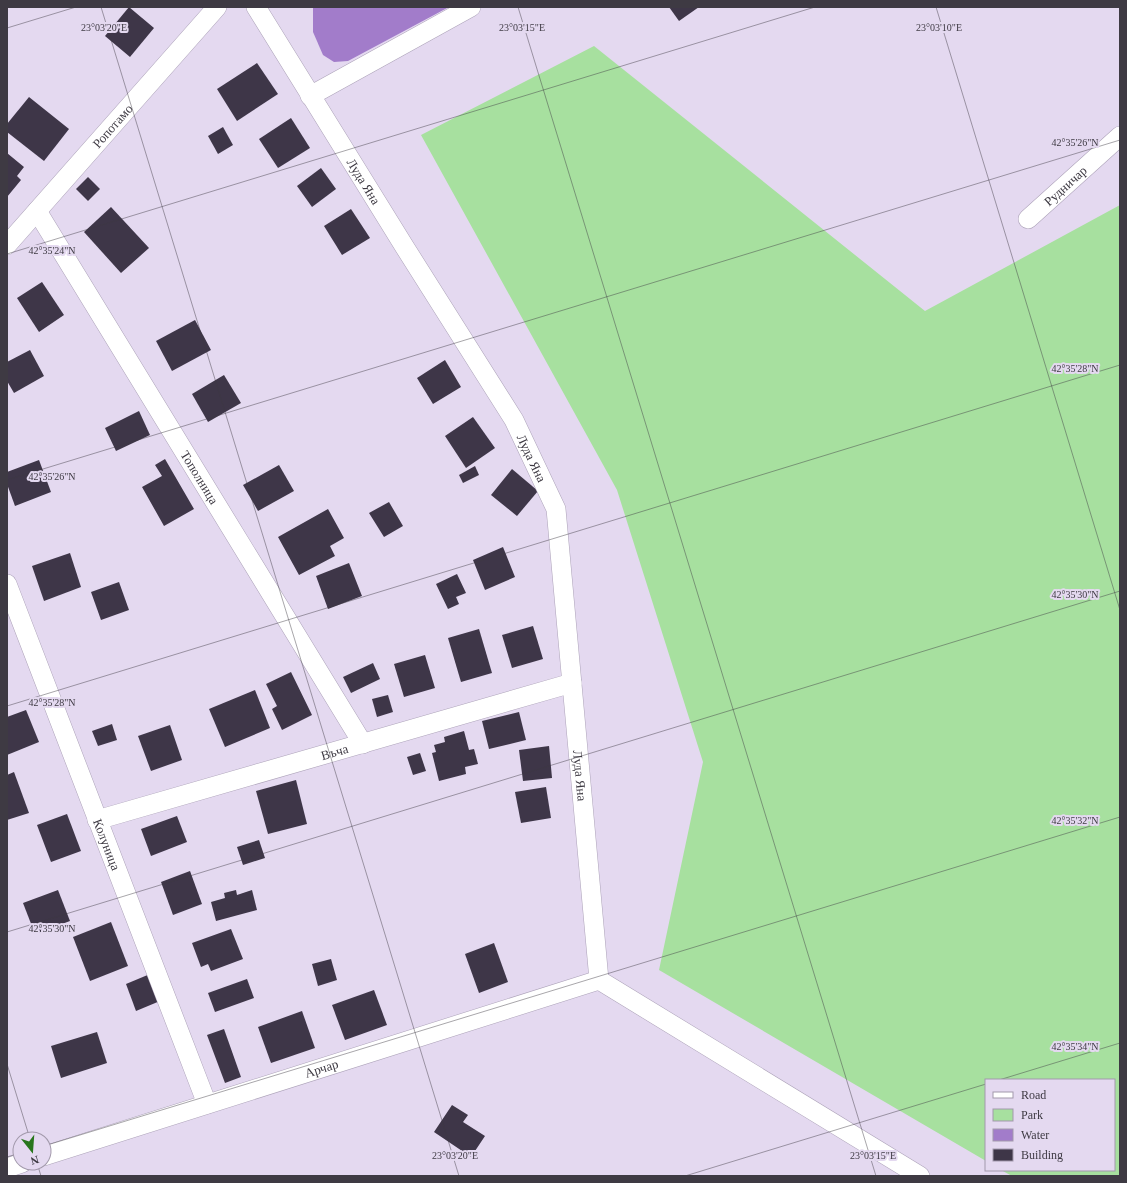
<svg xmlns="http://www.w3.org/2000/svg" width="1127" height="1183" font-family="Georgia,serif">
<rect width="100%" height="100%" fill="#e4d9f0"/>
<polygon fill="#a7e09f" points="594,46 925,311 1120,205 1120,1176 1012,1176 1001,1170 1114,1170 1114,1080 986,1080 986,1161 659,970 703,762 617,490 421,135"/>
<polygon fill="#a27cca" points="313,7 449,7 348,61 334,62 323,55 313,32"/>
<g fill="#3e3648">
<polygon points="129,7 154,28 130,57 105,36"/>
<polygon points="669,7 699,7 679,21"/>
<polygon points="257,63 278,94 237,121 217,89"/>
<polygon points="29,97 69,129 44,161 7,132 7,124"/>
<polygon points="291,118 310,148 278,168 259,139"/>
<polygon points="223,127 233,145 218,154 208,136"/>
<polygon points="7,153 24,167 17,176 21,180 7,197"/>
<polygon points="321,168 336,189 312,207 297,186"/>
<polygon points="88,177 100,189 88,201 76,189"/>
<polygon points="111,207 149,248 121,273 84,232"/>
<polygon points="351,209 370,238 342,255 324,226"/>
<polygon points="42,282 64,315 39,332 17,298"/>
<polygon points="195,320 211,350 172,371 156,341"/>
<polygon points="30,350 44,376 14,393 7,381 7,362"/>
<polygon points="445,360 461,387 433,404 417,378"/>
<polygon points="224,375 241,403 208,422 192,394"/>
<polygon points="139,411 150,435 116,451 105,428"/>
<polygon points="473,417 495,448 466,468 445,436"/>
<polygon points="165,459 194,509 164,526 142,487 162,476 155,465"/>
<polygon points="39,460 51,492 15,506 7,484 7,472"/>
<polygon points="279,465 294,491 258,511 243,485"/>
<polygon points="475,466 479,475 463,483 459,475"/>
<polygon points="512,469 538,491 517,516 491,495"/>
<polygon points="389,502 403,526 384,537 369,513"/>
<polygon points="328,509 344,538 330,546 335,556 299,575 278,537"/>
<polygon points="503,547 515,577 485,590 473,560"/>
<polygon points="70,553 81,587 44,601 32,566"/>
<polygon points="349,563 362,596 328,609 316,576"/>
<polygon points="457,574 466,593 456,597 459,604 448,609 436,584"/>
<polygon points="119,582 129,610 101,620 91,592"/>
<polygon points="533,626 543,659 512,668 502,635"/>
<polygon points="479,629 492,673 461,682 448,638"/>
<polygon points="425,655 435,688 404,697 394,664"/>
<polygon points="373,663 380,679 351,693 343,677"/>
<polygon points="291,672 312,715 282,730 272,709 277,706 266,684"/>
<polygon points="255,690 270,728 225,747 209,709"/>
<polygon points="388,695 393,712 377,717 372,699"/>
<polygon points="26,710 39,742 7,755 7,717"/>
<polygon points="519,712 526,740 489,749 482,721"/>
<polygon points="112,724 117,740 98,746 92,731"/>
<polygon points="170,725 182,760 151,771 138,736"/>
<polygon points="464,731 469,750 474,749 478,764 465,767 466,774 439,781 432,753 436,752 434,745 445,742 444,737"/>
<polygon points="549,746 552,778 523,781 519,750"/>
<polygon points="420,753 426,771 413,775 407,757"/>
<polygon points="14,772 29,813 7,820 7,775"/>
<polygon points="296,780 307,824 268,834 256,791"/>
<polygon points="546,787 551,818 521,823 515,792"/>
<polygon points="67,814 81,851 51,862 37,825"/>
<polygon points="177,816 187,842 151,856 141,829"/>
<polygon points="259,840 265,858 243,865 237,847"/>
<polygon points="190,871 202,904 173,915 161,882"/>
<polygon points="58,890 70,921 35,934 23,903"/>
<polygon points="236,890 237,895 252,890 257,910 216,921 211,902 225,898 224,893"/>
<polygon points="111,922 128,966 90,981 73,937"/>
<polygon points="231,929 243,959 211,971 208,964 201,967 192,943"/>
<polygon points="494,943 508,982 479,993 465,954"/>
<polygon points="331,959 337,980 318,986 312,964"/>
<polygon points="150,974 160,1001 136,1011 126,984"/>
<polygon points="247,979 254,998 215,1012 208,993"/>
<polygon points="374,990 387,1025 345,1040 332,1005"/>
<polygon points="302,1011 315,1048 271,1063 258,1027"/>
<polygon points="224,1029 241,1077 225,1083 207,1035"/>
<polygon points="97,1032 107,1063 61,1078 51,1046"/>
<polygon points="452,1105 468,1115 463,1122 485,1136 471,1157 434,1132"/>
</g>
<g fill="none" stroke-linecap="round" stroke-linejoin="round">
<g stroke="#ada3b9" stroke-width="20">
<g id="street">
<path id="s1" d="M256,7L404,246L514,420L556,509L599,980"/>
<polyline points="310,96 471,7"/>
<path id="s2" d="M37,211L363,744"/>
<path id="s3" d="M1028,219L1120,136"/>
<path id="s4" d="M7,245L217,7"/>
<path id="s5" d="M7,584L207,1104"/>
<path id="s6" d="M97,820L572,683"/>
<polyline points="599,980 920,1176"/>
<path id="s7" d="M44,1156L599,980"/>
<polyline points="7,1168 22,1163"/>
</g>
</g>
<use href="#street" stroke="#fff" stroke-width="19"/>
</g>
<path fill="none" stroke="#3e3a43" stroke-width="1" stroke-opacity="0.45" d="M101,7L459,1176M518,7L876,1176M936,7L1120,610M7,28L76,7M7,254L815,7M7,480L1120,140M7,706L1120,365M7,932L1120,591M7,1064L30,1139M999,1080L1120,1043M44,1146L1120,817M7,1157L20,1153M37,1163L41,1176M685,1176L986,1084"/>
<g text-anchor="middle" dominant-baseline="central" stroke-width="4" stroke-linejoin="round" paint-order="stroke">
<g font-size="13" fill="#3e3a43" stroke="#e4d9f0">
<text stroke="none"><textPath href="#s4" startOffset="159">Ропотамо</textPath></text>
<text stroke="none"><textPath href="#s1" startOffset="205">Луда Яна</textPath></text>
<text stroke="none"><textPath href="#s3" startOffset="50">Рудничар</textPath></text>
<text stroke="none"><textPath href="#s1" startOffset="529">Луда Яна</textPath></text>
<text stroke="none"><textPath href="#s2" startOffset="312">Тополница</textPath></text>
<text stroke="none"><textPath href="#s6" startOffset="247">Въча</textPath></text>
<text stroke="none"><textPath href="#s1" startOffset="853">Луда Яна</textPath></text>
<text stroke="none"><textPath href="#s5" startOffset="279">Колуница</textPath></text>
<text stroke="none"><textPath href="#s7" startOffset="291">Арчар</textPath></text>
</g>
</g>
<g font-size="10" text-anchor="middle" fill="#3e3a43" stroke="#e4d9f0" stroke-width="4" stroke-linejoin="round" paint-order="stroke">
<text x="104" y="31">23°03'20"E</text>
<text x="522" y="31">23°03'15"E</text>
<text x="939" y="31">23°03'10"E</text>
<text x="1075" y="146">42°35'26"N</text>
<text x="52" y="254">42°35'24"N</text>
<text x="1075" y="372">42°35'28"N</text>
<text x="52" y="480">42°35'26"N</text>
<text x="1075" y="598">42°35'30"N</text>
<text x="52" y="706">42°35'28"N</text>
<text x="1075" y="824">42°35'32"N</text>
<text x="52" y="932">42°35'30"N</text>
<text x="1075" y="1050">42°35'34"N</text>
<text x="455" y="1159">23°03'20"E</text>
<text x="873" y="1159">23°03'15"E</text>
</g>
<rect width="1127" height="1183" fill="none" stroke="#3e3a43" stroke-width="16"/>
<rect x="985" y="1079" width="130" height="92" fill="#e4d9f0" stroke="#a299ab"/>
<rect x="993" y="1092" width="20" height="6" fill="#ffffff" stroke="#a299ab"/>
<text x="1021" y="1099" font-size="12" fill="#3e3a43">Road</text>
<rect x="993" y="1109" width="20" height="12" fill="#a7e09f" stroke="#a299ab"/>
<text x="1021" y="1119" font-size="12" fill="#3e3a43">Park</text>
<rect x="993" y="1129" width="20" height="12" fill="#a27cca" stroke="#a299ab"/>
<text x="1021" y="1139" font-size="12" fill="#3e3a43">Water</text>
<rect x="993" y="1149" width="20" height="12" fill="#3e3648" stroke="#a299ab"/>
<text x="1021" y="1159" font-size="12" fill="#3e3a43">Building</text>
<g transform="translate(32 1151) rotate(163)"><circle r="19" fill="#e4d9f0" stroke="#a299ab"/>
<path d="M0-3L7 15L0 10L-7 15Z" fill="#28761d"/>
<text y="-6" font-size="11" font-weight="bold" text-anchor="middle" fill="#3e3a43">N</text>
</g>
</svg>
